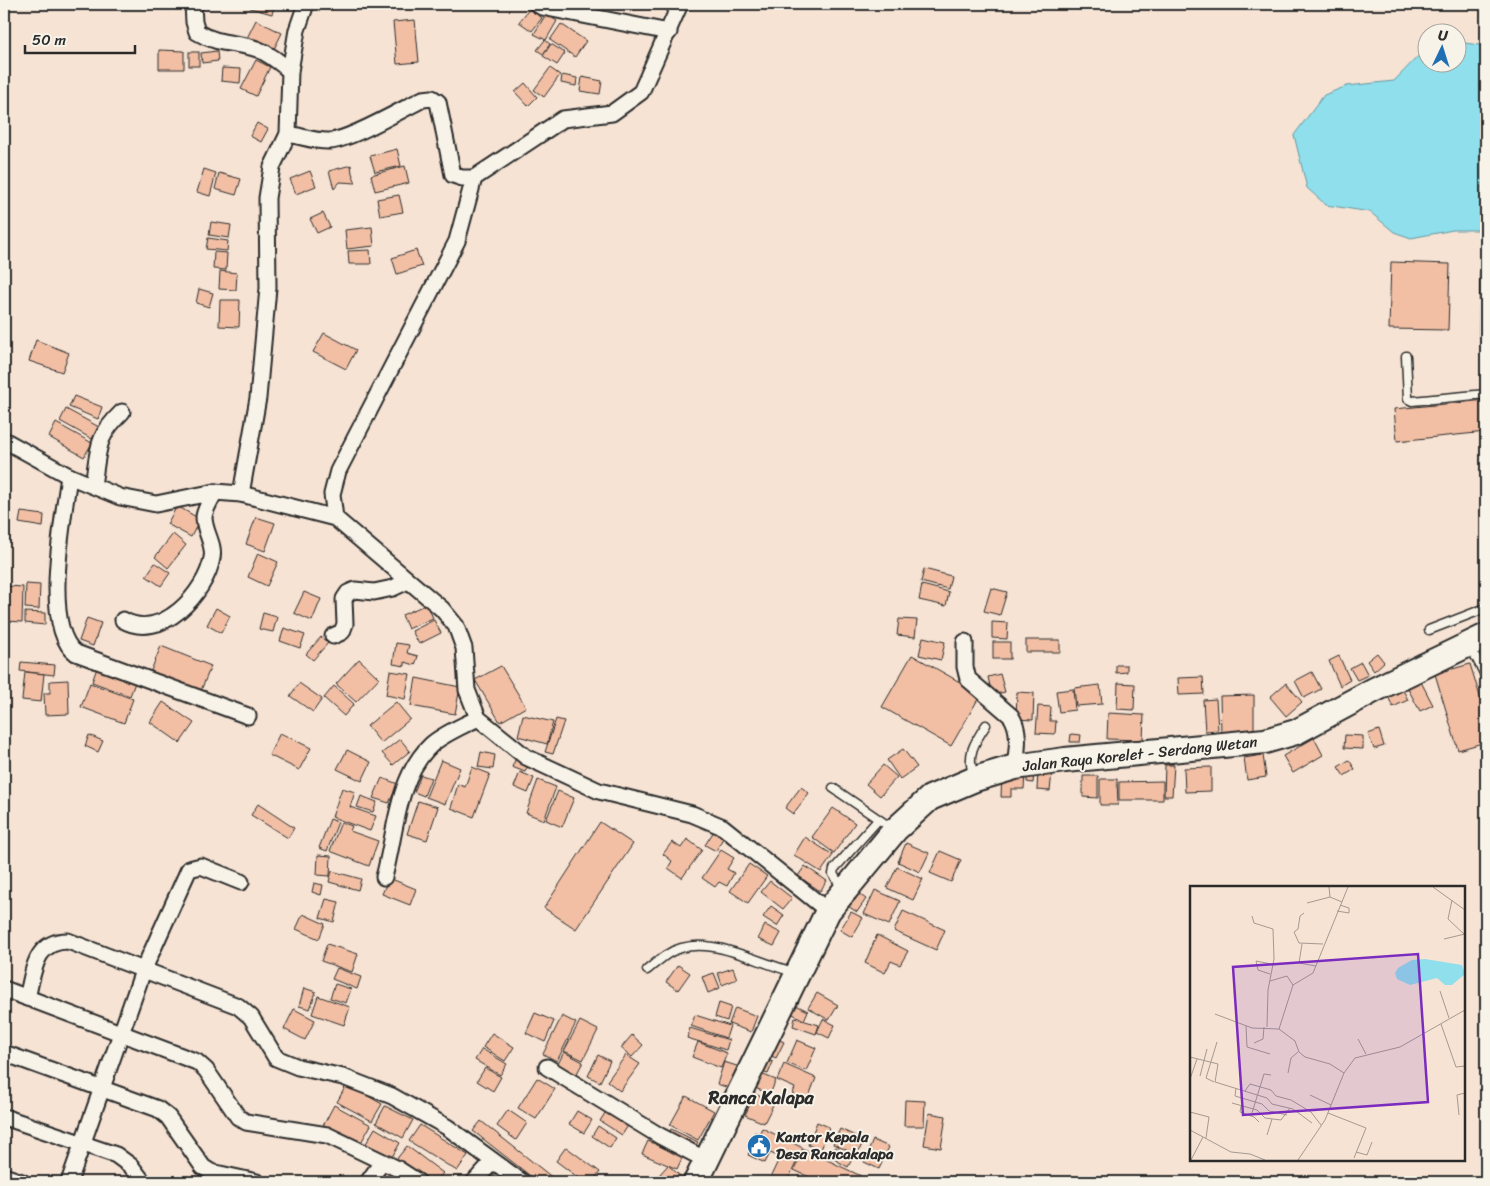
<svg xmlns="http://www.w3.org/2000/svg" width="1490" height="1186" font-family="Sriracha,sans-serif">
<rect width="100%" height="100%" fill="#f6e3d4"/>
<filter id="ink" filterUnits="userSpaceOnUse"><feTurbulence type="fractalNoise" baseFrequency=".02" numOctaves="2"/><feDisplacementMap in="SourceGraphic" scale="10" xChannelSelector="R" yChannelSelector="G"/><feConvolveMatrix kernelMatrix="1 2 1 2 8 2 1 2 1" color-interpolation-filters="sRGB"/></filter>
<g filter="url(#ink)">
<polygon fill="#f5d8c6" points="805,1148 866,1181 866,1182 788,1182"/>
<polygon fill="#8fdfec" stroke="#67979f" points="1458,42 1486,46 1486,226 1478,230 1453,230 1411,238 1394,232 1370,212 1326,205 1307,188 1294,135 1324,95 1347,86 1394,81 1427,47 1428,62 1458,62"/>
<g fill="#f2bfa4" stroke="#2b2b2b">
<polygon points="252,4 275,4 272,14 250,8"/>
<polygon points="630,4 643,4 642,7 630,6"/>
<polygon points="530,8 542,18 532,31 519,22"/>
<polygon points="546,14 557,21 546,40 534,34"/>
<polygon points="256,20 282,33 273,51 247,38"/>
<polygon points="415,20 419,62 397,64 393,22"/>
<polygon points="561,24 586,41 575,57 550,40"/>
<polygon points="545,40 550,44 543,54 537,50"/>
<polygon points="551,44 565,53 557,65 543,56"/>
<polygon points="159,50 184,51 184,69 159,69"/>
<polygon points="217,51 218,61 202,63 201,53"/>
<rect x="189" y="52" width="10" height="14"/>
<polygon points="256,60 270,67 256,96 241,89"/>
<polygon points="222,68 241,69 240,83 221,81"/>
<polygon points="550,68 560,75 544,97 534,90"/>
<polygon points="562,75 577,78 576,86 561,83"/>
<polygon points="582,77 602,81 600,94 580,91"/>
<polygon points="525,83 537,97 528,106 515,92"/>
<polygon points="257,123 268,129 261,142 250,136"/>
<polygon points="397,149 401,166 375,172 370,156"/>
<polygon points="351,165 352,173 356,183 340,182 334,189 329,171"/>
<polygon points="405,166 409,183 375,191 371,175"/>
<polygon points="204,169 216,173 210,196 197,192"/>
<polygon points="310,171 316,186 296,194 290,179"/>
<polygon points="219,173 241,179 236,195 215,189"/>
<polygon points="399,195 403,212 380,216 377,199"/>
<polygon points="323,213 330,227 317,233 310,219"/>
<polygon points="211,222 231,225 229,238 209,235"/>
<polygon points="372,227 374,246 347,249 345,230"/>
<polygon points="208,238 228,241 227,251 206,249"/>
<polygon points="370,250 371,264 349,264 348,251"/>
<polygon points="416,250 422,266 397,274 392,258"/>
<polygon points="214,252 227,253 226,270 213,269"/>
<polygon points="1391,262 1450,264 1448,330 1389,329"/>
<polygon points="220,271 237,273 236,290 219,289"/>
<polygon points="199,289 213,293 209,307 196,303"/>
<polygon points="220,300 240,300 239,327 219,326"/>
<polygon points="324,333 356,350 346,369 313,352"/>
<polygon points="36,340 69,353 62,372 29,361"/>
<polygon points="74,396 102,407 98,419 69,407"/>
<polygon points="1486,400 1486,432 1397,441 1394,409"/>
<polygon points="66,409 99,427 92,439 60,421"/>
<polygon points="56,423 92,443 84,457 49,437"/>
<polygon points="177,506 200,519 191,537 167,524"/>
<polygon points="21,512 44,515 43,527 19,523"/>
<polygon points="256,517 275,523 265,551 246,544"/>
<polygon points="173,534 186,545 168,568 155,557"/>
<polygon points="258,553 278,562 267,586 248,577"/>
<polygon points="155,563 170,573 161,586 146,576"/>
<polygon points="924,569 951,576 948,589 921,582"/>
<polygon points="26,584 40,585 39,609 25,608"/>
<polygon points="922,585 949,592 946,606 919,600"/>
<polygon points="8,586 23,587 22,622 7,621"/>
<polygon points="991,588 1007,592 1000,615 984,611"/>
<polygon points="304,592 321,599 312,621 294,613"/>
<polygon points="427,604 433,618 408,629 402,615"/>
<polygon points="216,608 230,616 221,633 207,625"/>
<polygon points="25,612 45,613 45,625 25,623"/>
<polygon points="263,613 277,617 273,632 259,629"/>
<polygon points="87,618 101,623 93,646 79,641"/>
<polygon points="899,619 917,620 915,637 897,635"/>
<polygon points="434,620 441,633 419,644 412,631"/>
<polygon points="992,622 1008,623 1007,639 992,638"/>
<polygon points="284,628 305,635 300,648 280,641"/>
<polygon points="321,637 328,643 313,660 306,654"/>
<polygon points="923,637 945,642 941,660 919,655"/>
<rect x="1026" y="640" width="34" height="12"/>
<rect x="993" y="642" width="17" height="17"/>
<polygon points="396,643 409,645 407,653 418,656 415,665 405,662 405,666 393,664"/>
<polygon points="161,646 211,666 200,693 150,673"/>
<polygon points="1377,653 1384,662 1374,671 1367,661"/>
<polygon points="912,655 981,694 951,746 882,707"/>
<polygon points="1339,656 1350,680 1340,686 1329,661"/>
<polygon points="359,659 379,678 356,702 336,684"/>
<polygon points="21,662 55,665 54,675 20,671"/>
<polygon points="1361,662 1368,675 1357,680 1350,668"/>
<polygon points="1470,664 1486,716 1486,742 1458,750 1435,674"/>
<polygon points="98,665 136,680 130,696 92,682"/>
<polygon points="1116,665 1127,665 1127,672 1116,673"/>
<polygon points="501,666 526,707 500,722 475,680"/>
<polygon points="390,671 410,674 405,699 386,695"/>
<polygon points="25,672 44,674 41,702 22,700"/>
<polygon points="1312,672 1321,689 1304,698 1295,681"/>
<polygon points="1000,674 1005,692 992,695 988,677"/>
<polygon points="1203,677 1204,694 1179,695 1178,678"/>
<polygon points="416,678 460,687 455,714 411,706"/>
<polygon points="68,680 69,714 45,715 44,693 50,693 50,681"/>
<polygon points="1420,680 1433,705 1420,711 1407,687"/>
<polygon points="1399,682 1408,700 1393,707 1385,690"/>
<polygon points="90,683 133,699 124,723 81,707"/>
<polygon points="299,683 322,699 313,712 290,696"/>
<polygon points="1118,683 1135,684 1134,710 1117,709"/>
<polygon points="1286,683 1302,702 1286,716 1270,697"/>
<polygon points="1100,685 1102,704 1076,706 1074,688"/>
<polygon points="334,686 354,704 344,716 324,698"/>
<polygon points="1073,689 1075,710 1059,712 1056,691"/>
<polygon points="1017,692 1034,693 1033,720 1016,719"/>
<polygon points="1254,695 1254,733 1221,733 1220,696"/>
<polygon points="1216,699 1218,730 1205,731 1203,700"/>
<polygon points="163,702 194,723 180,743 150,722"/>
<polygon points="396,702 410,719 381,743 367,726"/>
<polygon points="1038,706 1051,707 1050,721 1056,721 1055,734 1036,733"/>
<polygon points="1108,713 1144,715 1143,740 1107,739"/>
<polygon points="523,715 553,722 547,744 518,736"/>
<polygon points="556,719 564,721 553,754 545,752"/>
<polygon points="1379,730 1384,746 1374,749 1368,734"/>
<polygon points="280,733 311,748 299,770 269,755"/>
<polygon points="1071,734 1081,735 1080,742 1070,742"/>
<polygon points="89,735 103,741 98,752 85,746"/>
<polygon points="1345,735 1363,736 1363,749 1344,748"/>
<polygon points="1314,738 1323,755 1293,773 1283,756"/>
<polygon points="400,739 410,751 393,765 382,753"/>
<polygon points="903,749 917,767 900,779 887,760"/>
<polygon points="347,750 371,762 362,781 337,769"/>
<polygon points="481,752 495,755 493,769 478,767"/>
<polygon points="1263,755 1266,777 1247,780 1244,758"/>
<polygon points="516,758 529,763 525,772 512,767"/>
<rect x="1153" y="758" width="20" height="6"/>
<polygon points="441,760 460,768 445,804 426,797"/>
<polygon points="1349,760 1355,769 1344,776 1338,767"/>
<polygon points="883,765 897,777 880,796 866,784"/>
<polygon points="1165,765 1174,765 1172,796 1164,796"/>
<polygon points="472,767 490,774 474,817 451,808 458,784 465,787"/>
<polygon points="1211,767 1211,791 1185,792 1184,768"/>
<polygon points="1027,771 1034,771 1033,783 1027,782"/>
<polygon points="1038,771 1052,772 1050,791 1037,790"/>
<polygon points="520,772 534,778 528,793 514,787"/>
<polygon points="1002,772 1025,773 1024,789 1011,789 1011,797 1001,797"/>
<polygon points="421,775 431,778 424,796 414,792"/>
<polygon points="1083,776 1098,776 1098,798 1083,797"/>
<polygon points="382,778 398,784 389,803 373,798"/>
<polygon points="1100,779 1117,779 1118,805 1100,805"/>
<polygon points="538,780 556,787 544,820 526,813"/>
<polygon points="1163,781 1163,800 1119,800 1119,782"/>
<polygon points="801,787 809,793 793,814 785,808"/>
<polygon points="342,788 355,792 350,807 376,816 370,831 332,817"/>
<polygon points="558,791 574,798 562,827 546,820"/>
<polygon points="361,796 377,802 373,812 357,807"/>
<polygon points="418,801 438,807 427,840 407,834"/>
<polygon points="258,804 294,828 288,838 251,815"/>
<polygon points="833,808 855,823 834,853 812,837"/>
<polygon points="330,819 338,822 327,851 319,848"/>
<polygon points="341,822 352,826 350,831 378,841 369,866 330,851"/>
<polygon points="600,822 633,844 576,929 544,908"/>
<polygon points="714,831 724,836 716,851 705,845"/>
<polygon points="805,837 833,855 821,872 794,855"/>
<polygon points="687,839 702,850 682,878 668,868 672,861 663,854 672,842 681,848"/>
<polygon points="906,843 929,853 920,872 898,862"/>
<polygon points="721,850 734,858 727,869 734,873 727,886 719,882 715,887 702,878"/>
<polygon points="940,851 961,860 951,882 930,873"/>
<polygon points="318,855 331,856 330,876 317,875"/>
<polygon points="749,864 767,876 748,903 730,891"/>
<polygon points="805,866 827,881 820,891 798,876"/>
<polygon points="897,867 923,879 913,900 887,888"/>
<polygon points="332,871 361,879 358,890 329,882"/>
<polygon points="389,878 416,889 410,905 382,894"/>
<polygon points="770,881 792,898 783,909 761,892"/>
<polygon points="314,883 323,885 321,895 312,892"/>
<polygon points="875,890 900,901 889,925 864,914"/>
<polygon points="844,894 854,901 859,894 866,899 857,912 840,901"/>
<polygon points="326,899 339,902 334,922 320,918"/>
<polygon points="771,906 784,915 777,926 763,917"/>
<polygon points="903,911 945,930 936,950 894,931"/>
<polygon points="851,912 863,918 852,937 840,930"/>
<polygon points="303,914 325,924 319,939 296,929"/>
<polygon points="765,925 781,933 774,946 758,939"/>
<polygon points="877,935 908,951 900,965 891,961 885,973 865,963"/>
<polygon points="327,944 358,954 352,972 321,961"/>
<polygon points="678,965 690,973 678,990 666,982"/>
<polygon points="337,968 361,977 357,989 332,979"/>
<polygon points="733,968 737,979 722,985 718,973"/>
<polygon points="714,973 720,988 708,993 702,977"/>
<polygon points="335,984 351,989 346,1003 330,998"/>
<polygon points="304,988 316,992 310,1009 299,1006"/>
<polygon points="817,993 838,1005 829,1020 808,1008"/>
<polygon points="318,996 350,1007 344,1025 312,1014"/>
<polygon points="719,1003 731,1007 727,1021 715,1017"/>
<polygon points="796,1005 808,1011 804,1020 791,1013"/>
<polygon points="735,1008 757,1016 751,1032 729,1024"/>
<polygon points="294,1009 315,1020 305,1040 284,1029"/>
<polygon points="535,1013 554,1021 545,1042 526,1033"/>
<polygon points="695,1015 730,1026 726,1038 691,1026"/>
<polygon points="562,1016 576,1023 557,1061 543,1054"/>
<polygon points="795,1018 819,1025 816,1034 793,1026"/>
<polygon points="823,1019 835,1025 829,1038 817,1032"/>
<polygon points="580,1021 598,1030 583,1060 564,1051"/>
<polygon points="690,1028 729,1040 726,1050 687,1038"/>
<polygon points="492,1033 514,1047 505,1061 483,1047"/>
<polygon points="632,1035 643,1045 632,1057 621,1048"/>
<polygon points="771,1036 784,1042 776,1058 763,1052"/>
<polygon points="797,1040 816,1048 806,1071 787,1063"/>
<polygon points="698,1042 727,1053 721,1068 692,1057"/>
<polygon points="482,1049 507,1064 500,1075 475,1060"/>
<polygon points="564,1052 583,1062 575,1077 556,1068"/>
<polygon points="598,1055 610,1061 600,1082 588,1076"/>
<polygon points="626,1055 640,1064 620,1091 607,1081"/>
<polygon points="761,1057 773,1062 768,1074 756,1070"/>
<polygon points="724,1062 740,1067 732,1089 717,1084"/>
<polygon points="784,1064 816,1078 807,1101 792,1096 795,1088 777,1080"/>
<polygon points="485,1068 501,1077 493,1091 477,1081"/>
<polygon points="756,1072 776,1080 770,1094 750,1086"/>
<polygon points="537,1078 555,1089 536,1119 518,1108"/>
<polygon points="347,1084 382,1104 372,1121 337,1102"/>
<polygon points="755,1094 774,1103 764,1123 745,1115"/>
<polygon points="686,1096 714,1111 698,1140 670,1125"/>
<polygon points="905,1100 925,1101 924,1126 904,1126"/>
<polygon points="334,1105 371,1125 359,1146 323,1126"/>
<polygon points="385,1106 413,1120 403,1138 376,1123"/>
<polygon points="508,1110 527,1123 516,1140 497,1126"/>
<polygon points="607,1110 629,1124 622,1135 600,1121"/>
<polygon points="577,1111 592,1120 584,1133 569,1124"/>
<polygon points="929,1113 946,1116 941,1148 924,1145"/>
<polygon points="481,1121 558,1182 538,1182 473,1131"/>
<polygon points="817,1122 829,1127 821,1150 808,1145"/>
<polygon points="420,1125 468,1155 457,1171 409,1141"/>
<polygon points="598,1126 616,1138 610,1148 592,1136"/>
<polygon points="375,1128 400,1143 389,1162 364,1147"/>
<polygon points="762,1128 803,1148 787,1182 768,1182 780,1157 770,1153 765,1163 748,1155 751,1148 748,1147 755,1132 759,1134"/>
<polygon points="671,1129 698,1142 694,1148 668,1135"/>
<polygon points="840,1129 864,1140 857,1155 833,1144"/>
<polygon points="873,1140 889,1147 879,1169 864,1162"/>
<polygon points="648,1141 683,1156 677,1169 642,1154"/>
<polygon points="407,1146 443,1173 436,1182 423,1182 395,1161"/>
<polygon points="566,1147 600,1172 592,1182 584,1182 556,1161"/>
<polygon points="835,1147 853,1157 848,1167 830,1157"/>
<polygon points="804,1149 861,1176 858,1182 820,1182 794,1170"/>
<polygon points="668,1165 687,1182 653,1182"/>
<polygon points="384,1170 402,1182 377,1181"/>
</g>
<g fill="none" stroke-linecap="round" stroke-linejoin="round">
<g stroke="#2b2b2b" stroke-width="11">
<g id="service">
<polyline points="1485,273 1484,333 1486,338"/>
<polyline points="1406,356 1408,399 1412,401 1486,394"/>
<polyline points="1429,630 1486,608"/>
<polyline points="1470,646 1486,677"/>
<path d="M974,777C966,755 974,743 986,725"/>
<polyline points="833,788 893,829"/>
<polyline points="842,888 833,874 834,869 878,820"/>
<path d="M647,970C653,965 659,960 666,955C704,930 756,963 794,972"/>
</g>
</g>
<g stroke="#2b2b2b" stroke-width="19">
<g id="minor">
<path d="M193,4L194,22L197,32C218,45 236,42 257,49C270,54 279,62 290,71"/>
<polyline points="537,4 542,7 669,32"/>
<path d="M288,134C301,136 316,142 330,141C350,140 403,109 423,99L432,98L438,102L453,175L462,178H474"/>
<polyline points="4,440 69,476 120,497 156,504 215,492 241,494 335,518 442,609 456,626 464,648 467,690 478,718 526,757 599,791 692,814 723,827 828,911"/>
<path d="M69,476C64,516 41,627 76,653L248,716"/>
<path d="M93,485C99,450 95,438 122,412"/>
<polyline points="241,494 258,398 268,288 267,198 272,167 288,134 290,71 297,30 306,4"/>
<polyline points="335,518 332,494 338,471 457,241 474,178 563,119 612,113 641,92 680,4"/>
<path d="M123,620C161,642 206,593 212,558C215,544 204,532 204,517C205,508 211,500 215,492"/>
<polyline points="333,636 342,632 345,624 344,599 348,593 355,590 374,592 393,588 408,581"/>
<path d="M965,642V667L968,679L1011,716C1021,732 1017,749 1015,767"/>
<path d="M384,877C396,834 396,778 431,745C443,734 463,726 478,718"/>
<polyline points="4,989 197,1062 206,1070 238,1117 246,1122 327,1135 398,1169 418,1182"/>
<path d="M27,998C34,971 34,941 68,941L238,1006L251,1017L276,1058L298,1067L343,1077L392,1096L447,1127L522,1182"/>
<polyline points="4,1053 158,1109 168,1117 203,1167 211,1172 257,1182"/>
<polyline points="547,1067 660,1136 706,1160"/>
<polyline points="4,1117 116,1155 131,1166 143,1182"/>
<polyline points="4,1176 22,1182"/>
<polyline points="69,1182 143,971 189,869 201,866 241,882"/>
<polyline points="368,1182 382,1162"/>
<polyline points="474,1182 493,1161"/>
</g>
</g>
<g stroke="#2b2b2b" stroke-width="28">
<polyline id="primary" points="696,1182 828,911 895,830 930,798 975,779 1015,767 1065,760 1265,741 1296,732 1374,690 1486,636"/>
</g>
<use href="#service" stroke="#f7f3e8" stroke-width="8"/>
<use href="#minor" stroke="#f7f3e8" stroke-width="15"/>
<use href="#primary" stroke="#f7f3e8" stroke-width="24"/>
</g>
</g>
<defs>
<g id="civic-disc" transform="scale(1.25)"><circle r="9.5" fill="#1f6fb2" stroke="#f7f3e8"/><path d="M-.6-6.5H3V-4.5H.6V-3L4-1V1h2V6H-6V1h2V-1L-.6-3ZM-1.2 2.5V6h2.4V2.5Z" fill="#fff"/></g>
</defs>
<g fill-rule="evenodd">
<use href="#civic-disc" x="759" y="1146"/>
</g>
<g text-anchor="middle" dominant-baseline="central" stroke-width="4" stroke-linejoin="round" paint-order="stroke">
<g font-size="15" fill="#2b2b2b" stroke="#f7f3e8">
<text transform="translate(1140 754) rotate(-6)">Jalan Raya Korelet - Serdang Wetan</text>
</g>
<g font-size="15" font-weight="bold" fill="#2b2b2b" stroke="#f7f3e8" text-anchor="start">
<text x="776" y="1137">Kantor Kepala<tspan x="776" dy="17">Desa Rancakalapa</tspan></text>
</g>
<g font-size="18" font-weight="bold" fill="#2b2b2b" stroke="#f7f3e8">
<text x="761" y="1098">Ranca Kalapa</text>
</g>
</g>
<g transform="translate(1190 886)">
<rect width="275" height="275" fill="#f6e3d4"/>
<path d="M235,73L272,79L275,88L262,99H255L247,92L220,99L207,93L205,87L208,82L222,74Z" fill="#8fdfec"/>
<path fill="none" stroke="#a59990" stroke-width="1" d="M139,1L140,11L152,16M243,1L275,24M262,14L258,33L275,49M117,17L140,11M147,25L159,27V22L150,19M114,27L110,30L108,43L104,46L109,57L133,58M62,30L64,37L83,43L84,73L78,104L77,141M254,53L275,48M112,58L109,77L126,80M80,88L68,84L66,75L81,78M80,95L97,90L103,99M250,105L259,132M25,128L62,142L89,143L105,155L109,166L115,171L140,178L154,187M251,138L266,181L275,180M56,140L57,161L80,168M89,143L103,99L123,87L158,1M168,153L176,168M64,157L73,153L74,141M0,171L28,178L25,196L77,212L82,218L103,223L122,237M98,187L101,172L108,166M10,190L17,163M0,193L7,173M24,196L16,192L27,156M46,202L45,210L72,218L79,225L97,229M55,205L60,198L81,204L86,210L101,214L121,226L131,239M120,209L141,219M42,217L67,224L75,232L91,234L100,222M51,220L50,226L64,231L69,236M0,226L19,231L16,252M138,227L176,242L164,272M269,229L267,209L275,207M61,230L74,188L81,189M0,244L41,266L60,268L75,274M77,249L82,233M166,266L177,269L182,256M1,274L13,251M108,274L135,234L154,187L165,172L210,161L275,124"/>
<path fill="#7b2cbf" fill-opacity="0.15" stroke="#7b2cbf" stroke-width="2.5" d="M228,68L238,216L53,229L43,81Z"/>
<rect width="275" height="275" fill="none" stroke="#2b2b2b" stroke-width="2.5"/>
</g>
<rect width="1490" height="1186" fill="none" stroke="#f7f3e8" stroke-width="20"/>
<rect x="10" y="10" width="1470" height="1166" fill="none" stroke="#2b2b2b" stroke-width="2" filter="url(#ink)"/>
<g transform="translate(1442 48) rotate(4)"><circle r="24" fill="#f7f3e8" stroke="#a5a39c"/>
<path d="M0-4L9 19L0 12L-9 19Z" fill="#1f6fb2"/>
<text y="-8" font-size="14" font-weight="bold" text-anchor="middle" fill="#2b2b2b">U</text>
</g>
<path d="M25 45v8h110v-8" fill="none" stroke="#2b2b2b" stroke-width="2.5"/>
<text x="32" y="45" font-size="15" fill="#2b2b2b" stroke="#f7f3e8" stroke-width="4" paint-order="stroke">50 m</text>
</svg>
